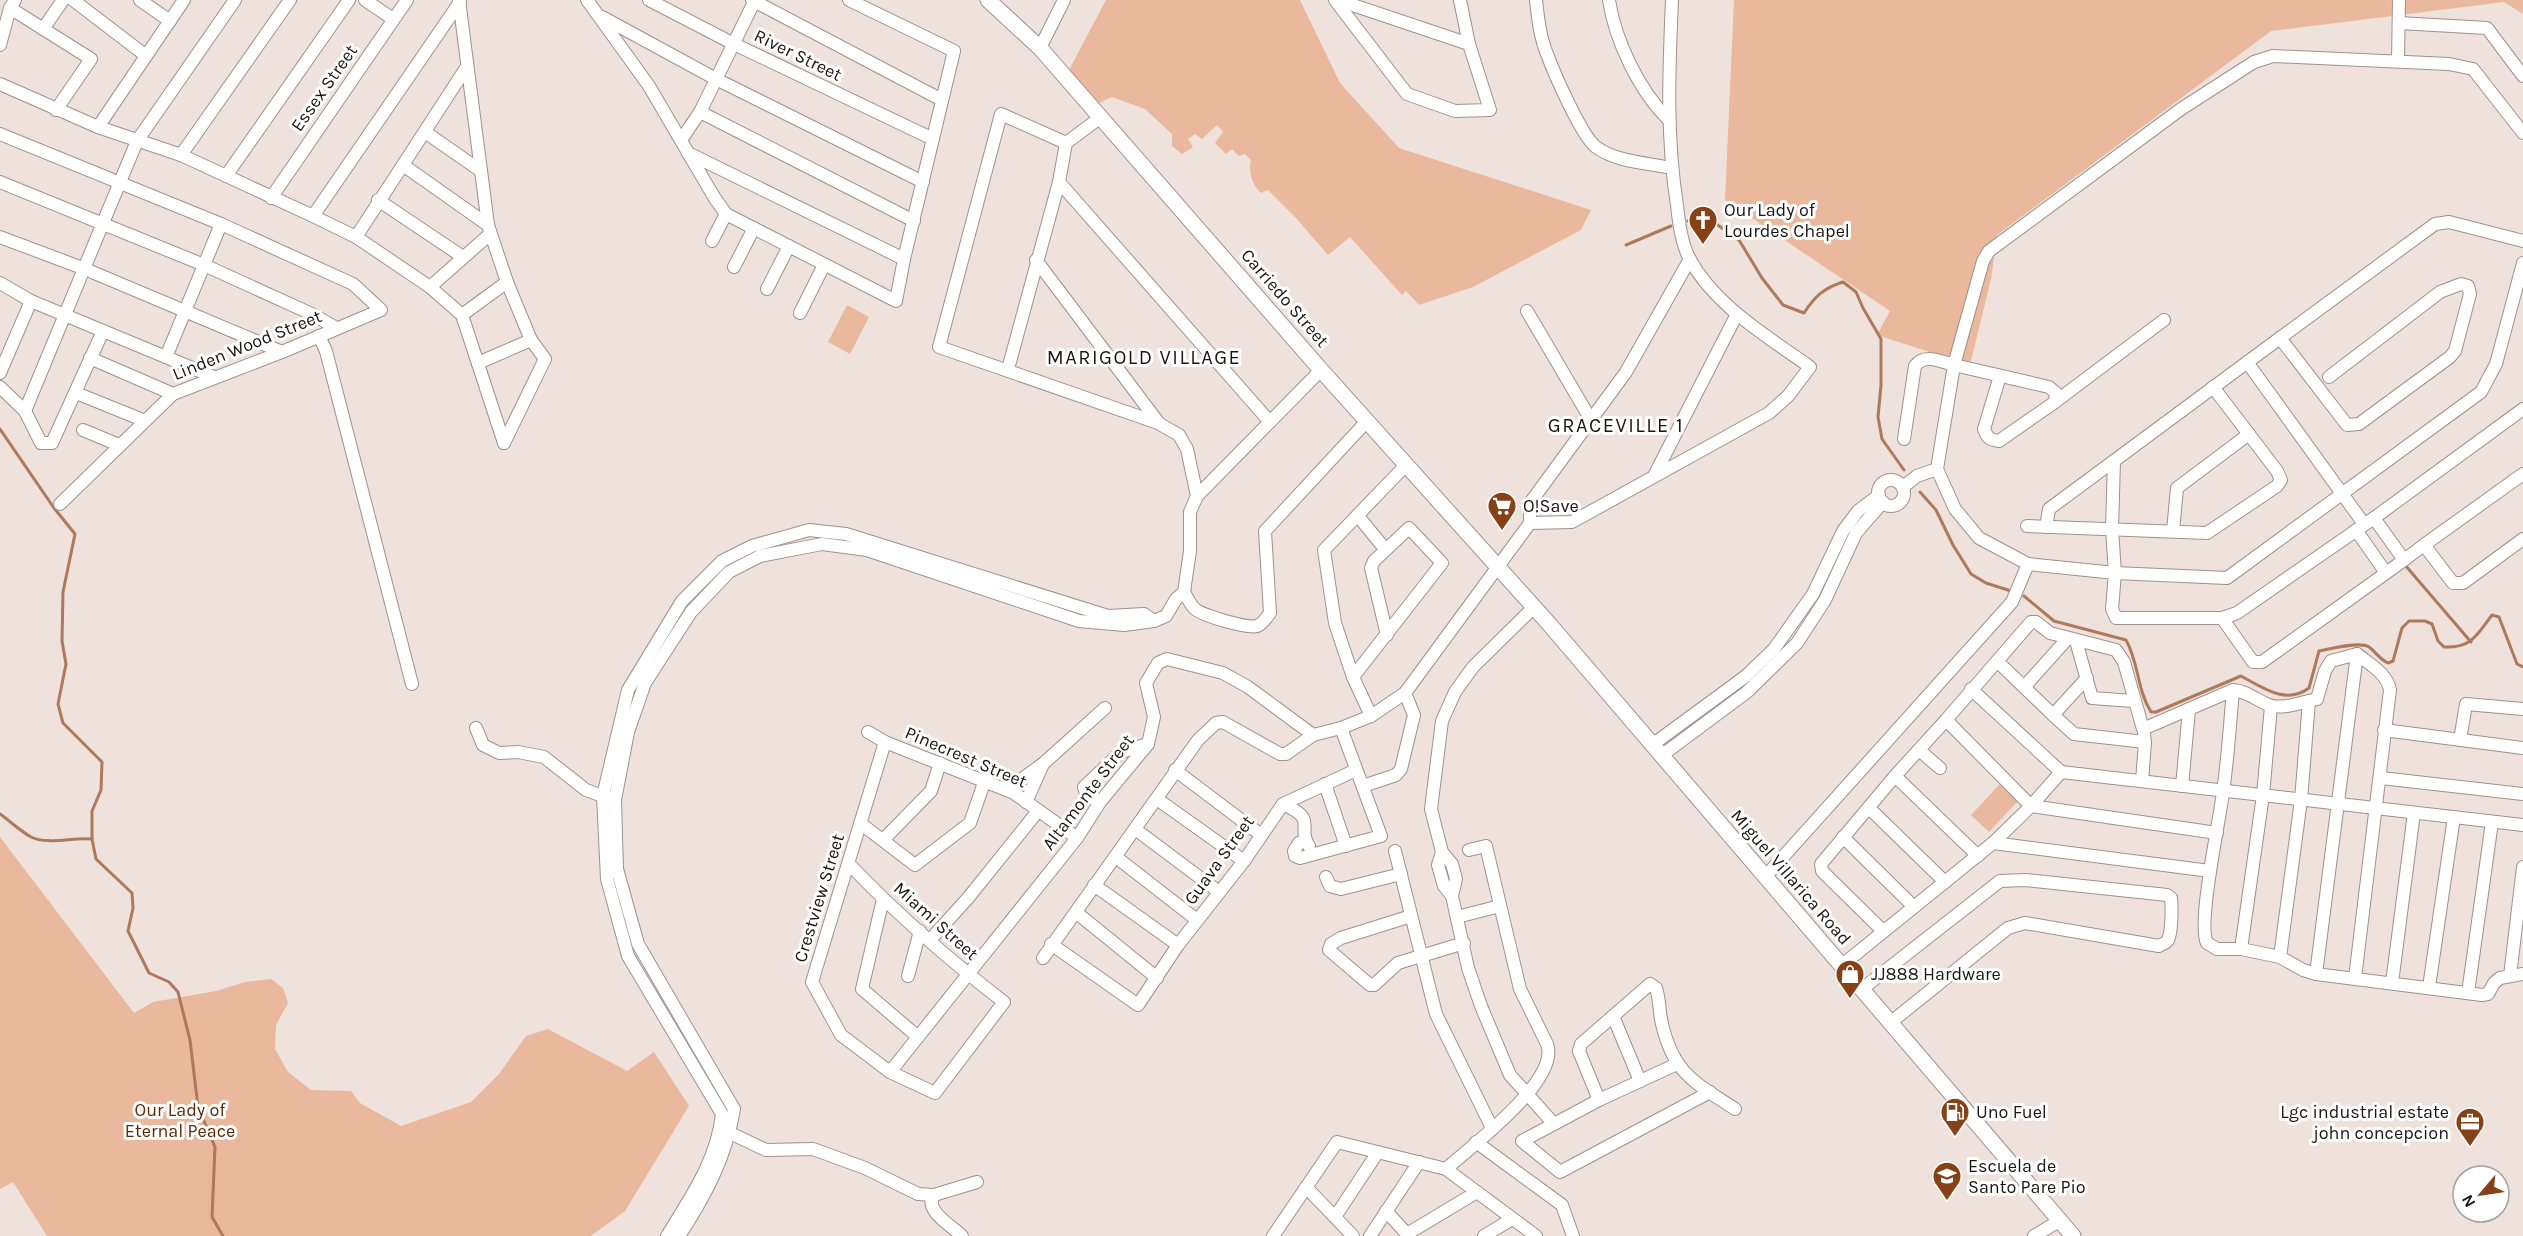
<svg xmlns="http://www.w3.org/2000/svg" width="2523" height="1236" font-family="Karla,sans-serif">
<rect width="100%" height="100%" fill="#efe2dc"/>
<g fill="#eab89d">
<path d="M1106,0H1300L1340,83L1399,148L1591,210L1581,230L1473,287L1419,305L1406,291L1402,295L1350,237L1328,255L1296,218L1268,190L1261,193C1252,185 1248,171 1251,160L1245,154L1239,156L1232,149L1226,154L1215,143L1223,132L1217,125L1202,139L1195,134L1188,139L1193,147L1182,154L1172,146V134L1145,109L1112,97L1099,103L1069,70Z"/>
<polygon points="1734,0 2523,0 2523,14 2504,2 2271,31 1997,235 1991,279 1970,365 1877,335 1890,311 1725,200"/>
<polygon points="847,305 869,317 850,354 828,342"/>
<polygon points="2000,784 2018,801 1989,832 1971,815"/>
<polygon points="0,837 134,1013 153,1002 216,991 245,982 271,979 283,988 288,1003 276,1025 275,1049 288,1072 311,1090 351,1091 360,1103 401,1126 471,1102 499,1074 526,1036 548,1029 627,1071 654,1052 689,1106 625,1211 591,1236 47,1236 13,1182 0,1189"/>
</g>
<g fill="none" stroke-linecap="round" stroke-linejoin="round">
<g stroke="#ae795c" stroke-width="3">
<path d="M1688,221L1705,216L1739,240L1762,278L1783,305L1804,313C1815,296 1824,288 1843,282L1856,292L1863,308L1881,339V385L1878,417L1882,439L1904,470"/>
<polyline points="1626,245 1671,226"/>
<polyline points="0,429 54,508 75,534 63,592 62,641 66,664 58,704 63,723 102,762 101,790 92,811 92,839 96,859 132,893 133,908 128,931 149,973 169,982 178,992 190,1040 198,1107 215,1147 212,1217 223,1236"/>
<polyline points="1920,492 1936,510 1953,545 1971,574 1986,583 2011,591"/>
<polyline points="2405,565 2471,642"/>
<path d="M2024,596L2054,621L2126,640C2139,663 2137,690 2151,712H2156L2241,676C2263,688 2286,705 2309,688L2319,651C2330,649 2360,641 2369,647C2376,652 2379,659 2388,663L2393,661L2402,628L2409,621H2425L2432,624L2438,641L2444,647C2472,648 2477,635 2492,615L2499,617L2517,664L2523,667"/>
<path d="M0,814C10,821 20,831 31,837C48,845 73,837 92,839"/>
</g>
<g stroke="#9e928c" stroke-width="14">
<g id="minor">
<polyline points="73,0 145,55"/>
<polyline points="140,0 170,21"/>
<polyline points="365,0 393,19"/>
<polyline points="459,0 488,225 507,282 531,340 545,359 504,443"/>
<polyline points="587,0 649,86 714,197 726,214 896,301 904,259 954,51 849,0"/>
<polyline points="649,0 734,44 933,139"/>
<polyline points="752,0 942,100"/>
<polyline points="1335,0 1407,94 1455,111 1490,110 1469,44 1460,0"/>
<polyline points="1338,0 1469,44"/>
<path d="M1536,0C1538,18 1540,37 1547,54C1554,73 1582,137 1596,147C1616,162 1648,163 1671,168"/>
<path d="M1609,0C1615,40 1639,91 1669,120"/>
<polyline points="10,8 91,59 56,110"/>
<polyline points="602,17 716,79 923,182"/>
<polyline points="2399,23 2487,28 2523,76"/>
<polyline points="43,29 63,0"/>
<polyline points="0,45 10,8 15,0"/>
<polyline points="1040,48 1064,0"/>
<polyline points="2398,61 2399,0"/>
<polyline points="0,84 98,127 181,155 313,216 356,237 430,287 462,315 504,443"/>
<polyline points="700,112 914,221"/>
<polyline points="98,127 184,0"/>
<polyline points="425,132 481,171"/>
<polyline points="0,134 221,224 353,284 381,310 282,352 173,394 60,504"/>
<polyline points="681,140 700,112 755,0"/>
<polyline points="1066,143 1001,114 939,347 1158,423 1179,435 1187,449 1197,496"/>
<polyline points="688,153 904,259"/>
<polyline points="181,155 290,0"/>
<polyline points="403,165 488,225"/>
<polyline points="226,176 349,0"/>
<polyline points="0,182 204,265 314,315 336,328"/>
<polyline points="1059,182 1270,422"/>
<polyline points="271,198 407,0"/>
<polyline points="378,200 463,257"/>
<polyline points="313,216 460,2"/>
<polyline points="0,237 85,269 282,352"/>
<polyline points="356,237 466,68"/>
<polyline points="712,241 726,214"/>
<polyline points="1036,260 1158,422"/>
<polyline points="734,267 754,228"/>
<polyline points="0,283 31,301 214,377"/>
<polyline points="430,287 490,234"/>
<polyline points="767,289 789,246"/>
<polyline points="1527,311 1591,420"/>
<polyline points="800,313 824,265"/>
<polyline points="462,315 507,282"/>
<polyline points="2164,320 2055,402 2056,393 2049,387 1954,365 1983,261 1989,251 2181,109 2254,62 2273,56 2449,64 2473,69 2523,133"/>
<polyline points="319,336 326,351 412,684"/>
<polyline points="166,357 221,224"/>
<polyline points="90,358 173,394"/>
<polyline points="2247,362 2364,524"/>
<polyline points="478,363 531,340"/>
<polyline points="1008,369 1059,182 1066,143 1101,117"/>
<polyline points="0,373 31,301"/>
<path d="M2000,376L1984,429C1987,438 1990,440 1999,441L2055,402"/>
<polyline points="2329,377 2440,292 2461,284 2468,286 2470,294 2455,351 2450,357 2359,424 2347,425 2280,338 2435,224 2449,222 2523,241"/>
<polyline points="0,387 25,411 41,443 52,443 103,331"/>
<polyline points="76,393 143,420"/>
<polyline points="25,411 137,141 235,0"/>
<polyline points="83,430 119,445"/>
<path d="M1904,439L1915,366C1924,353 1940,361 1954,365L1937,469L1955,509L1979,538L2028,564L2115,573L2227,578L2481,392L2496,364L2523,263"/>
<polyline points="2114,461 2112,529 2115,573 2112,609 2116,618 2222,618 2237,613 2374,518 2404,560 2386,573"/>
<polyline points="1654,476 1737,314"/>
<circle cx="1891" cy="493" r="13"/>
<polyline points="1903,487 1917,476 1937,469"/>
<polyline points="1358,516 1385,549"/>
<polyline points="2374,518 2523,409"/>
<path d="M1530,523L1572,522L1769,413L1788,396L1810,367C1767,336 1715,306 1689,258C1681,241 1679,223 1677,205C1666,136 1669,69 1672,0"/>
<polyline points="2027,526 2207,533 2277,486 2281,480 2277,471 2213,387"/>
<polyline points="2046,527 2049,509 2280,338"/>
<polyline points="2173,531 2177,488 2249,434"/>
<polyline points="2424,545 2523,474"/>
<polyline points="2404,560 2424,545 2453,583 2463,583 2523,539"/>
<path d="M1184,592C1187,597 1190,604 1194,608C1200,615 1248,629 1257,626C1263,624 1266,618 1270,613L1265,531L1367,421"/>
<polyline points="2222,618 2253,662 2262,662 2386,573 2356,530"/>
<polyline points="2076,641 2092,698 2133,701"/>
<polyline points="1997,661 2053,715"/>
<polyline points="1353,677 1442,563 1409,528 1374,561 1371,568 1387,635"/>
<polyline points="2087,678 2053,715 2074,734 2145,742"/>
<polyline points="2025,686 2068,638"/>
<polyline points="1971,689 2061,772"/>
<path d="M2233,690C2230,723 2228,758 2223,792C2220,819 2197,924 2207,943L2217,949H2241L2280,957L2303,970L2316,974L2482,995L2488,994L2494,983L2500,978L2523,974"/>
<polyline points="1371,716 1353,677 1335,623 1324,550 1406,465"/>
<path d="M1946,720L2031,622H2036L2050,633L2116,650L2124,662L2143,729L2233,690C2247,691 2256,700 2269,705C2282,710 2303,702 2317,699L2325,671L2331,661L2357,654C2369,664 2387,673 2390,690L2355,978"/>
<polyline points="476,728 483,745 499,753 518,752 544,757 586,790 608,798"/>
<polyline points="2384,730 2523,748"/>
<polyline points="868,732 885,742 1014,793 1077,838"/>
<polyline points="2460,740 2466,704 2523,709"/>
<polyline points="1652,745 1746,676 1774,649 1813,594 1843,531 1858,511 1879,495"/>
<polyline points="1919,750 1940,768"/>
<polyline points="1661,756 1747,692 1797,643 1825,600 1856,533 1883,502"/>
<polyline points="1175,770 1261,835"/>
<polyline points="2381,778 2523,794"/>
<polyline points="2142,781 2145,742 2144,734"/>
<polyline points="1325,784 1346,846"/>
<polyline points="1363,786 1396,775 1401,769 1414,715 1405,693"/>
<polyline points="2182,786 2189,710"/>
<polyline points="1007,790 1044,763 1105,708"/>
<polyline points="1157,799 1244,861"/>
<polyline points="1026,802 1043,764"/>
<polyline points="1100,802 1086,794 1084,787 1121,752 1148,744"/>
<path d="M1283,804C1319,820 1296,827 1309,846"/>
<polyline points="1869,808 1945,882"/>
<polyline points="860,823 915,865 970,823 985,780"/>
<polyline points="1135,829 1219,892"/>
<polyline points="1843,837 1914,907"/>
<polyline points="883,840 931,791 940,763"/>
<polyline points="1305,841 1299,843 1294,851 1295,856 1300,858 1381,836 1341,728"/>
<polyline points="1993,843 2210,871"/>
<polyline points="1395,851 1436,1014 1492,1128"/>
<polyline points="1442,852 1438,865 1444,886 1452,896 1468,968 1481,1006 1510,1075 1554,1124"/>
<polyline points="1978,856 1895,776 1946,720 2031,806 2217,833"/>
<polyline points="1116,857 1197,920"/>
<path d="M848,863C896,913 949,960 1004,1002L935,1093L890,1072L841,1035L812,982L885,742"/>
<polyline points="1326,877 1330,886 1341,889 1401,874"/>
<polyline points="1765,877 2012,602 2028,564"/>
<polyline points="1094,885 1178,945"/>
<polyline points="1452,896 1456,879 1452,864 1442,852 1431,809 1442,721 1455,692 1473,667 1533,608"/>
<polyline points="883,899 862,989 918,1037"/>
<polyline points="1077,913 1157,978"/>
<polyline points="1411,916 1341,938 1331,944 1329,950 1370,985 1374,985 1398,963 1464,943"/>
<polyline points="1457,917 1500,906"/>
<polyline points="1883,931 1822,871 1821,864 1895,776"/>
<polyline points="930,940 968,898 1038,811"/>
<polyline points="1051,944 1138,1005 1178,945 1244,861 1283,804 1356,770"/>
<polyline points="2241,949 2263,795 2271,706"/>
<polyline points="2280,957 2301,800 2309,701"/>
<polyline points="1043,958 1198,740 1216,723 1223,722 1280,754 1286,754 1313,735"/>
<polyline points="1841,966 1993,843 2031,806 2061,772 2523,825"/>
<polyline points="2316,974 2357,654"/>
<polyline points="908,976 920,931"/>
<polyline points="2510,976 2523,867"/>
<polyline points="2392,983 2414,813"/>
<polyline points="2429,987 2454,817"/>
<path d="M1862,989L2000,881L2026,880L2167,895L2171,898C2172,907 2172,932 2168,940C2166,943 2162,944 2159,946L2025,923L2008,928L1890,1023"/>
<polyline points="2468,993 2492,822"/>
<polyline points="1613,1016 1640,1081"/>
<polyline points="1677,1064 1599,1100 1522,1141 1560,1172 1710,1092"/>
<polyline points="890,1072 1077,838 1100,802 1148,744 1154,717 1146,683 1158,663 1167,659 1223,673 1248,687 1313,735 1341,728 1371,716 1405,693 1530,523 1530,503 1626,372 1690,259"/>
<path d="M1599,1100L1579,1051L1581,1044L1650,984L1656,988C1660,1000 1659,1012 1662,1024C1674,1075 1696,1083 1735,1109"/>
<polyline points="730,1133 766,1150 813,1149 865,1168 918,1194 934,1195"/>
<polyline points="1476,1142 1562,1205 1573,1236"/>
<path d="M1446,1169C1470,1147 1561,1080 1547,1044L1520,989L1486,846L1469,850"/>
<polyline points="1306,1187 1353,1236"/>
<polyline points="1386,1211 1407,1234 1477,1192"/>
<polyline points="1335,1217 1378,1152"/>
<path d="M667,1236C691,1197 717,1160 722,1114L628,956L607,879L603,796L628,690L682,601L722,561L752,546L809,530L846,534L1108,616L1144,614L1154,621L1166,616L1176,599L1184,592L1190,551V512L1197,496L1321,370"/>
<path d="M679,1236C706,1195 726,1157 734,1109L638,944L617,869L615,800L628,732L645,683L691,612L729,572L760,556L822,544L867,550L1079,621L1124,625L1154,621"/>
<path d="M962,1236C952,1226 923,1210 934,1195L977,1182"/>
<polyline points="1273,1236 1337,1142 1446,1169 1536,1236"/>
<polyline points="1370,1236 1419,1162"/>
<polyline points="1484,1236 1512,1219"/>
<polyline points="2034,1236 2059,1221"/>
</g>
</g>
<g stroke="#9e928c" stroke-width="17">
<polyline id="major" points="988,0 1040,48 1321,370 1550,625 2073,1236"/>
</g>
<use href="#minor" stroke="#fff" stroke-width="12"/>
<use href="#major" stroke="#fff" stroke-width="15"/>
</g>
<defs>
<g id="church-pin" transform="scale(1.5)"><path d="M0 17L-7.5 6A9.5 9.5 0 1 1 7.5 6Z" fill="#864216" stroke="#fff"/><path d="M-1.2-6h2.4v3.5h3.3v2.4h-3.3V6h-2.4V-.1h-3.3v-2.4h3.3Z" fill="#fff"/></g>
<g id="supermarket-pin" transform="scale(1.5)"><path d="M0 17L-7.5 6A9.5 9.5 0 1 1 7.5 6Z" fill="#864216" stroke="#fff"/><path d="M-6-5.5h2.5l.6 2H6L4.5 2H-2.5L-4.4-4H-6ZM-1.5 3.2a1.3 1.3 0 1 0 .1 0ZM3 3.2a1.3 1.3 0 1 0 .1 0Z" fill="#fff"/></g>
<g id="shop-pin" transform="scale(1.5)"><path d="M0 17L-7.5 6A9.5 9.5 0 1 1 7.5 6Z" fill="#864216" stroke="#fff"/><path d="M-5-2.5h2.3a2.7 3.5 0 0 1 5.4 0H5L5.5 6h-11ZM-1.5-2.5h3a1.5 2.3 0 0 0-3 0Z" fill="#fff"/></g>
<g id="fuel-pin" transform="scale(1.5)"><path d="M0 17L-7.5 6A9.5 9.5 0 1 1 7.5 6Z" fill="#864216" stroke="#fff"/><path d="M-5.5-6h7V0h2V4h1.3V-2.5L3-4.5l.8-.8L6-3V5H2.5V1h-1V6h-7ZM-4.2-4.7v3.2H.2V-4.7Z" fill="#fff"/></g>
<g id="office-pin" transform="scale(1.5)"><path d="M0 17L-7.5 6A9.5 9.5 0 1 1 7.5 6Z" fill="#864216" stroke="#fff"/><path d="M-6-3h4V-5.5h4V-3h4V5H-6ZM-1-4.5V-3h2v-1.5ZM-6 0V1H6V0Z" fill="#fff"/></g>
<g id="school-pin" transform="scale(1.5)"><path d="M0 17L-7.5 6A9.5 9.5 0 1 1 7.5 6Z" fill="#864216" stroke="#fff"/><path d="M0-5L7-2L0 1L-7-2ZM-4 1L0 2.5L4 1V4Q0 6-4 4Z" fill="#fff"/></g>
</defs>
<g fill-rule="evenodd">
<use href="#church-pin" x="1703" y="220"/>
<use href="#supermarket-pin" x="1502" y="506"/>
<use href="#shop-pin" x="1850" y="974"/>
<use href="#fuel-pin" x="1955" y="1112"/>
<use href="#office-pin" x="2470" y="1122"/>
<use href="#school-pin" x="1947" y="1176"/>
</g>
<g text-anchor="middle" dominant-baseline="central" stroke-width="6" stroke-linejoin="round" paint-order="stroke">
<g font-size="18" fill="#191513" stroke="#fff">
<text transform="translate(798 55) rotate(26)">River Street</text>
<text transform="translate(324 88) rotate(-55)">Essex Street</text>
<text transform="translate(1285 298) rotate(49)">Carriedo Street</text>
<text transform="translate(247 345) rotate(-22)">Linden Wood Street</text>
<text transform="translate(966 757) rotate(23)">Pinecrest Street</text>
<text transform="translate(1088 792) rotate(-53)">Altamonte Street</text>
<text transform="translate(1219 860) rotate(-54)">Guava Street</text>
<text transform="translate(1791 877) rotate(49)">Miguel Villarica Road</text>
<text transform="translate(819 898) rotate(-73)">Crestview Street</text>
<text transform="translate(936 921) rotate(42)">Miami Street</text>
</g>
<g font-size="18" fill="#191513" stroke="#fff" text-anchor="start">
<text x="1724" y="210">Our Lady of<tspan x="1724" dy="21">Lourdes Chapel</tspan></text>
<text x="1523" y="506">O!Save</text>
<text x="1871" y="974">JJ888 Hardware</text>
<text x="1976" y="1112">Uno Fuel</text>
<text x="2449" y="1112" text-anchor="end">Lgc industrial estate<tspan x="2449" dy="21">john concepcion</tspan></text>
<text x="1968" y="1166">Escuela de<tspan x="1968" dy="21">Santo Pare Pio</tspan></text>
</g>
<g font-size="18" fill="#5c2905" stroke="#fff">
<text x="180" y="1110">Our Lady of<tspan x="180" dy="21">Eternal Peace</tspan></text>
</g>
<g font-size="20" letter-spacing="1.5" fill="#191513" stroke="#fff">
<text x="1144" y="357">MARIGOLD VILLAGE</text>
<text x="1616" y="425">GRACEVILLE 1</text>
</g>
</g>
<g transform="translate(2481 1194) rotate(241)"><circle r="28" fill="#ffffff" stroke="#a3a1a1" stroke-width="1.5"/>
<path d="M0-4.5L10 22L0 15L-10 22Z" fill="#864216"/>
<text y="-9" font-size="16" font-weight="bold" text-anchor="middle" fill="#191513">N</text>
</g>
</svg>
